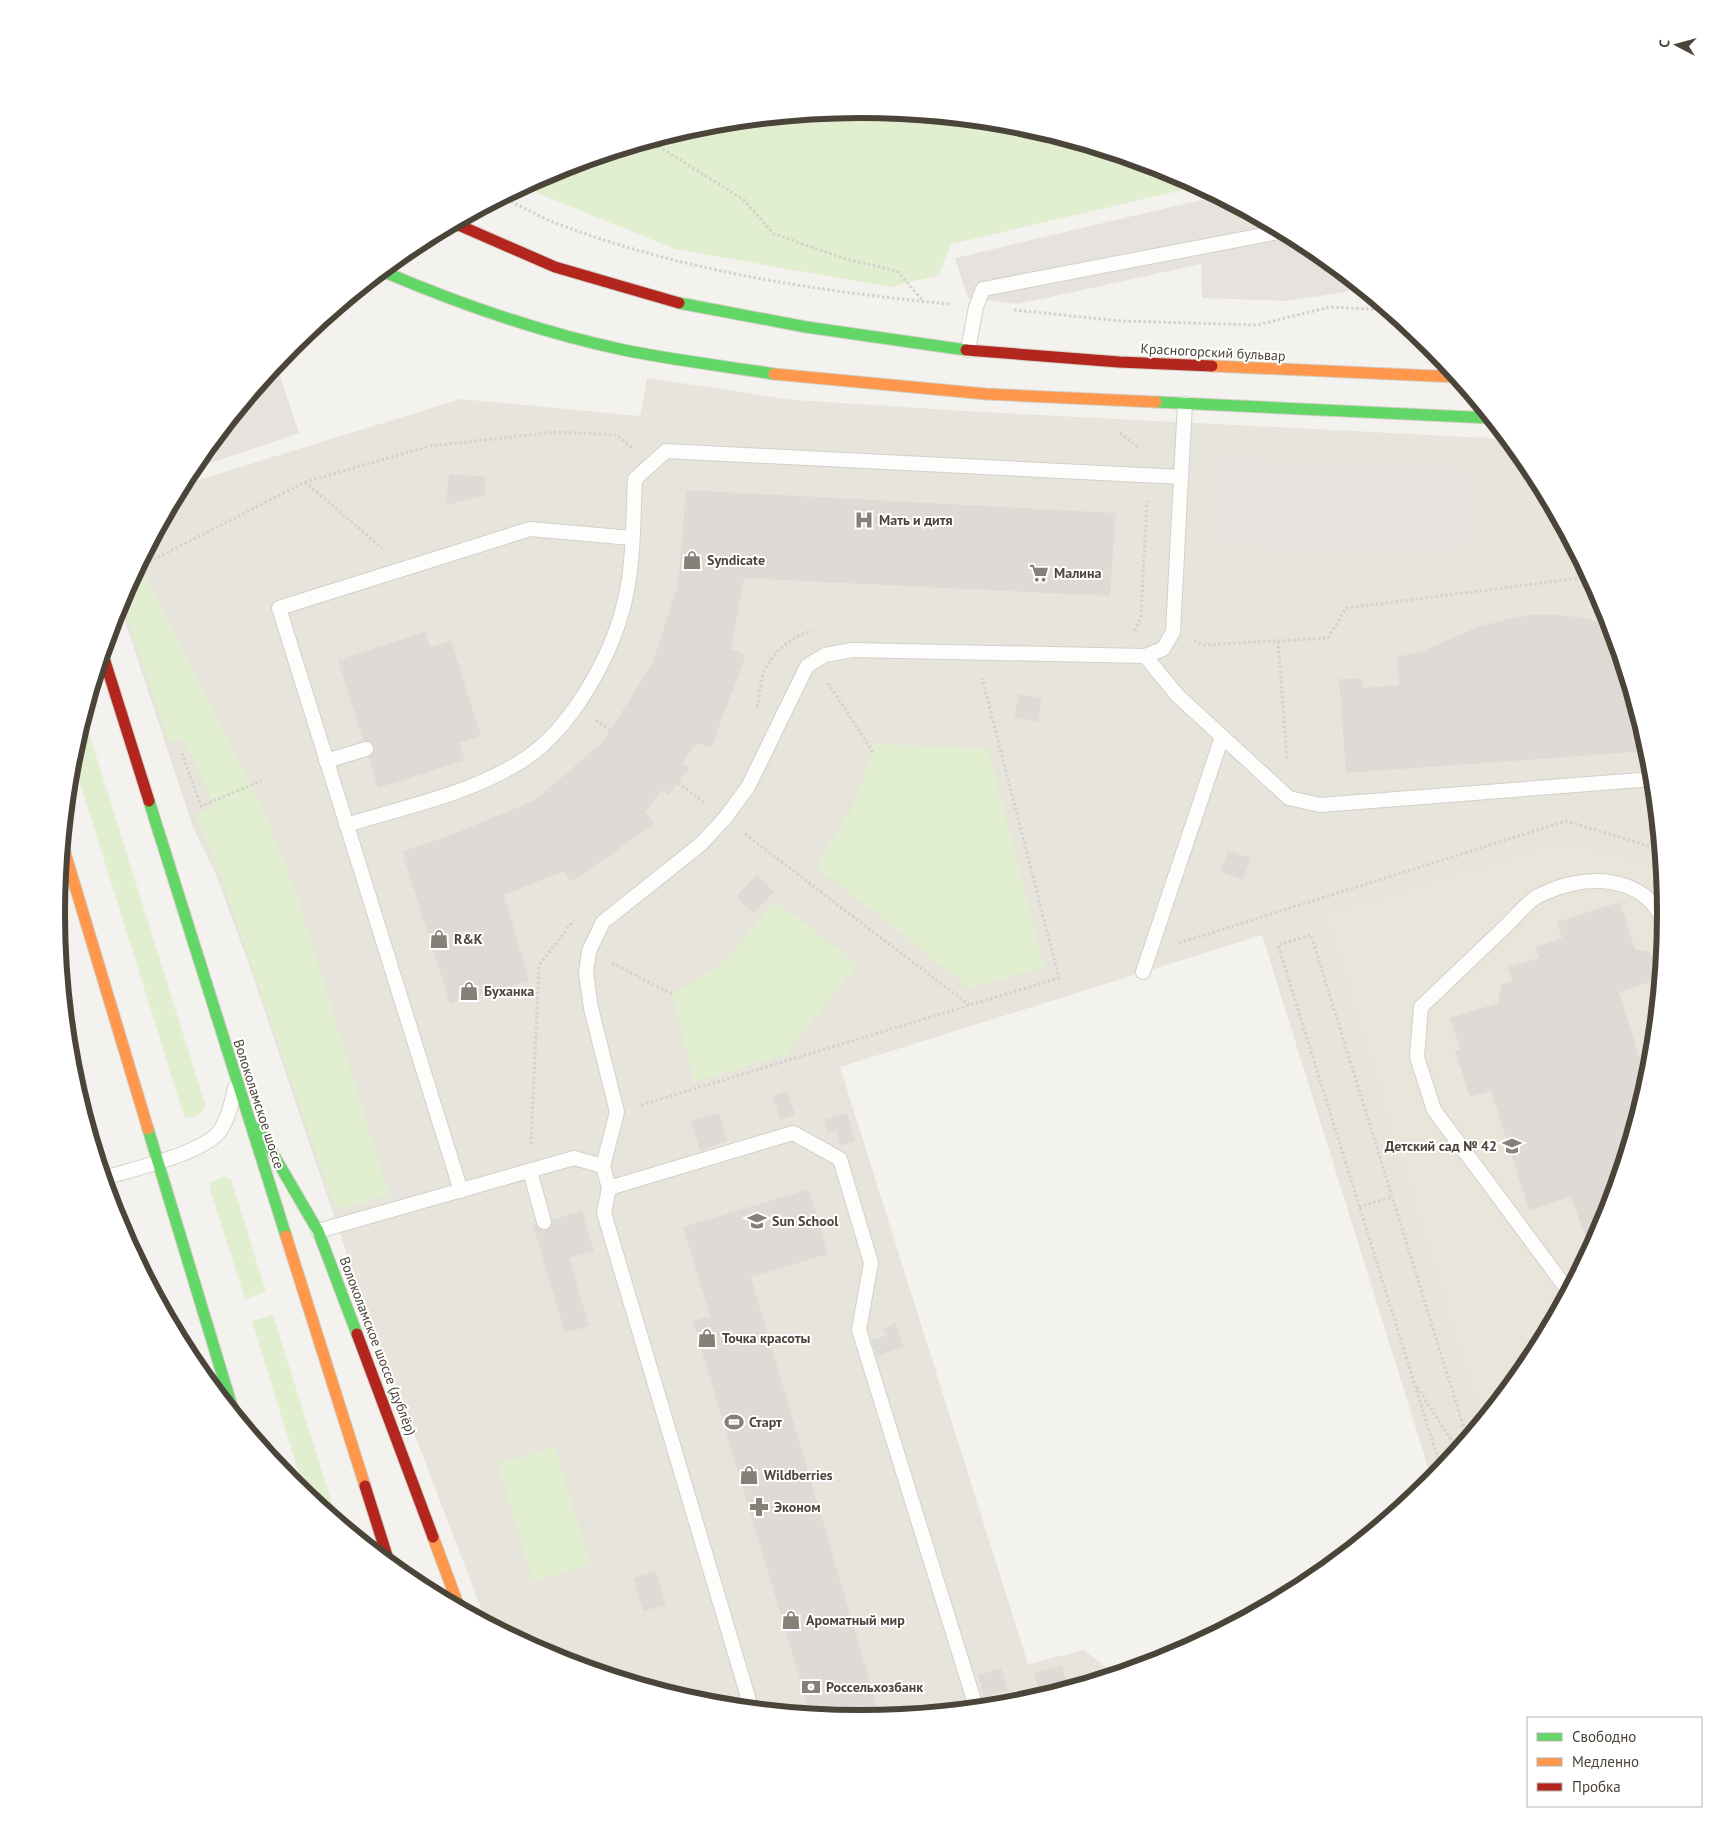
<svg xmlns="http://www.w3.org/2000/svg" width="1722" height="1827" font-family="'PT Sans',sans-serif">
<rect width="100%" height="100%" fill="#f4f2ee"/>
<polygon fill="#e7e4dc" points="647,378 794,400 982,412 1508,439 1530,467 1605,606 1650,757 1666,914 1650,1071 1604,1222 1530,1361 1432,1480 1262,935 840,1067 1028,1664 1084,1650 1114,1674 1018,1703 861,1718 704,1703 553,1657 486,1621 358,1287 247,959 216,875 193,827 119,603 182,485 461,399 640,416"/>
<polygon fill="#e6e2de" points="276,364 299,433 190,470 192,466"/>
<polygon fill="#eae5da" points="1563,842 1661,869 1666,914 1650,1071 1604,1222 1530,1361 1482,1420 1326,915"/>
<g fill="#e1eecf">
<polygon points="861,109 1018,124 1169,170 1200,186 951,244 939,275 890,287 675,249 522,187 553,170 704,124"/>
<polygon points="139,565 265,814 296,892 389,1195 344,1208 338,1207 331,1197 220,874 196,815 215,807 183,738 169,743 124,609 122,598"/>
<polygon points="84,717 205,1104 205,1109 192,1118 186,1118 183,1113 72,757"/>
<polygon points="875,744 988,749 1044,967 970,988 816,866 853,807"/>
<polygon points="776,901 857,965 785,1055 694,1082 672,994 722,964"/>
<polygon points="224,1176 231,1179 266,1292 245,1299 210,1189 210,1183"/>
<polygon points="273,1315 337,1519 305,1493 252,1321"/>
<polygon points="555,1447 590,1564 533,1581 498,1464"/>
</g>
<g fill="#e6e3df">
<polygon points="1218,196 1308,245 1363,289 1288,301 1202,298 1201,264 1018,304 968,298 955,258"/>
<polygon points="1212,458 1468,468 1465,549 1440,555 1209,546"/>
</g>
<g fill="#dedbd6">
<polygon points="227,423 230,432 216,436 223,428"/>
<polygon points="449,474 486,477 485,495 446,505"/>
<polygon points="686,490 1116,513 1110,596 744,578 731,649 746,655 711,748 697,743 682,763 689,768 668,795 662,790 645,812 654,824 572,882 564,871 504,895 529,981 450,1004 402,852 461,831 535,800 602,743 652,664 678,584"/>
<polygon points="1531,615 1560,615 1589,619 1611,626 1649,751 1346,773 1339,679 1362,678 1363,688 1399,685 1397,657 1425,650 1476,628 1503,620"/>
<polygon points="425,632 430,647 451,640 481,736 459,743 465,760 378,788 338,660"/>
<polygon points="1019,694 1042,699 1038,722 1014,717"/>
<polygon points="1228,850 1251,858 1243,880 1221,872"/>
<polygon points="757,875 774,892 753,913 736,897"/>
<polygon points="1620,902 1635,949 1649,952 1657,963 1656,974 1649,982 1619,992 1647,1081 1604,1222 1590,1249 1571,1197 1529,1210 1491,1091 1470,1097 1455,1051 1460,1049 1450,1018 1498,1003 1501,985 1513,981 1508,967 1539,958 1535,947 1562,938 1557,922"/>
<polygon points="787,1091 795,1115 780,1120 773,1096"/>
<polygon points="719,1113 727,1141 700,1150 691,1121"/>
<polygon points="847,1113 855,1141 840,1146 836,1131 828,1134 823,1120"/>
<polygon points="809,1189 828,1254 751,1277 880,1716 861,1718 810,1713 693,1321 710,1316 683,1227"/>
<polygon points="582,1211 594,1251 569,1258 589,1326 565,1333 533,1225"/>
<polygon points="896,1323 904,1347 877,1356 871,1340 886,1336 883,1328"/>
<polygon points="656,1571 666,1605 643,1611 633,1578"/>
<polygon points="1062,1665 1068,1687 1041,1696 1034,1673"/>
<polygon points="1001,1668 1008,1690 984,1697 978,1675"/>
</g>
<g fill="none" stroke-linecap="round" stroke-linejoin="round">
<g stroke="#d2d0cb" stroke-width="16">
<g id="lane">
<polyline points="968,350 976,307 983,289 1284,231"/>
<polyline points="1145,656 1178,696 1289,798 1320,805 1653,779"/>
<polyline points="326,761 366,749"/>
<path d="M346,825C404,807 469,794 520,762C571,731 612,656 625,600C634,562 633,518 635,479L666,451L1181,477L1185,404"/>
<polyline points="1143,972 1222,737"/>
<polyline points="603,1166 617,1112 591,1008 586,973 589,951 603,922 701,844 725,818 748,787 807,666 825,655 852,650 1145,656 1163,649 1173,632 1181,477"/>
<polyline points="530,1171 544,1222"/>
<path d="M104,1178C133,1169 201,1154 219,1132C228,1120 232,1102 235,1088"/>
<polyline points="609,1188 604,1213 751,1707"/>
<polyline points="461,1191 279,608 530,529 632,538"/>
<polyline points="318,1231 574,1158 603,1166 609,1188 793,1133 840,1159 871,1263 859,1330 976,1707"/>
<path d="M1569,1287L1564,1285L1434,1110L1417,1057L1421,1007C1450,979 1480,951 1509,923C1518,914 1529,900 1540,895C1584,874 1643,872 1665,924"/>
</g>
</g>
<g stroke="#d3cfc5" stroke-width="13">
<g id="fast">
<path d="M382,271C457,303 543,333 624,350C673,360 724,366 774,374"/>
<polyline points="679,303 806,327 966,350"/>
<polyline points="1156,402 1490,418"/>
<polyline points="149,801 286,1236"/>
<polyline points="258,1128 318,1231 357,1334"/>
<polyline points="148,1129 233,1410"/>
</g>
</g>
<g stroke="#d3cfc5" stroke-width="13">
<g id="slow">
<polyline points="1212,366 1457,377"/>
<polyline points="774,374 986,394 1156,402"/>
<polyline points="63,846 148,1129"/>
<polyline points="286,1236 365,1486"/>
<polyline points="433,1537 459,1607"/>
</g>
</g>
<g stroke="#d3cfc5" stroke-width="13">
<g id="jam">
<polyline points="454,223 555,267 679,303"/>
<polyline points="966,350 1119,362 1212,366"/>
<polyline points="103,655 149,801"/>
<polyline points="357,1334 433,1537"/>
<polyline points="365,1486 389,1562"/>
</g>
</g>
<g stroke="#d3d2cc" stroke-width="3" stroke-dasharray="2.5 2.5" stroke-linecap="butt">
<polyline points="650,141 744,200 774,234 846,259 897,271 923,301"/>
<path d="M502,197C519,205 536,215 553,222C680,271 816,291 950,304"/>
<polyline points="1014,310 1121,321 1257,325 1330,307 1388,310"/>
<polyline points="1120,433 1140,449"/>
<polyline points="305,482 382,548"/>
<polyline points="149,562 305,482 430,446 556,432 617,435 632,448"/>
<polyline points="1135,631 1141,616 1147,501"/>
<polyline points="1194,641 1203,645 1328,638 1346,608 1589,577"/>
<polyline points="1278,641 1287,760"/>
<polyline points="828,683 873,752"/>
<path d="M757,707C760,696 760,683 764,672C773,651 791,637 812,631"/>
<polyline points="596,720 610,730"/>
<polyline points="182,753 201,806 261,781"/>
<polyline points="678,783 705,803"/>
<polyline points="745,834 969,1005"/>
<polyline points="1179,943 1566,821 1659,849"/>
<polyline points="612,963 672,994"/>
<polyline points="641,1105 1059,978 982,678"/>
<polyline points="531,1144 539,965 574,920"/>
<polyline points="1359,1207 1392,1197"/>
<polyline points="1417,1387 1457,1449"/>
<polyline points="1441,1469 1278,945 1311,935 1467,1438"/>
</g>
<use href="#lane" stroke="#fdfdfc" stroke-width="14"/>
<use href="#fast" stroke="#63d668" stroke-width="11"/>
<use href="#slow" stroke="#ff974d" stroke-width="11"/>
<use href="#jam" stroke="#b3261e" stroke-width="11"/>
</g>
<defs>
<g id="hospital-bare" transform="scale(1.5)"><path d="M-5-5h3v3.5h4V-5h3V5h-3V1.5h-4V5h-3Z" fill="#868178" stroke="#fff" stroke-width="2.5" paint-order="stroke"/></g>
<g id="shop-bare" transform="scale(1.5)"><path d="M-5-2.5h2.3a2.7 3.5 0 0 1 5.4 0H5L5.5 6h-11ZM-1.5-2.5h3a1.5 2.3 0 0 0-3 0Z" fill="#868178" stroke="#fff" stroke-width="2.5" paint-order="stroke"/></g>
<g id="supermarket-bare" transform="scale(1.5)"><path d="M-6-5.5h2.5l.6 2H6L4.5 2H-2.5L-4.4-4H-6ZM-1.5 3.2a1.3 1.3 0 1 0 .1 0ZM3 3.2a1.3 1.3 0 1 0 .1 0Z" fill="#868178" stroke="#fff" stroke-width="2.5" paint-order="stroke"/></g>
<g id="school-bare" transform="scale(1.5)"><path d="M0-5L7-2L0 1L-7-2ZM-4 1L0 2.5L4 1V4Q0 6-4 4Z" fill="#868178" stroke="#fff" stroke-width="2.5" paint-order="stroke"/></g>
<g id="stadium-bare" transform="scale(1.5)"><path d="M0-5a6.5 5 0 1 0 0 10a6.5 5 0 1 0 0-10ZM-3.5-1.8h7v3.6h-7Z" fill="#868178" stroke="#fff" stroke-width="2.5" paint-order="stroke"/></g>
<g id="pharmacy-bare" transform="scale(1.5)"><path d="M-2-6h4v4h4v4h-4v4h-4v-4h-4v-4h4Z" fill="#868178" stroke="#fff" stroke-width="2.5" paint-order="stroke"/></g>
<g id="bank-bare" transform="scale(1.5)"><path d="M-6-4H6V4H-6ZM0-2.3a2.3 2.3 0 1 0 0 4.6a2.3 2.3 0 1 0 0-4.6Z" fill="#868178" stroke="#fff" stroke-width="2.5" paint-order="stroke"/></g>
</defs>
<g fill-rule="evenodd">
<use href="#hospital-bare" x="864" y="520"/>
<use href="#shop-bare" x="692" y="560"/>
<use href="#supermarket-bare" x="1039" y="573"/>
<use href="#shop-bare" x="439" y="939"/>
<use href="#shop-bare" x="469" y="991"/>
<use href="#school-bare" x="1512" y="1146"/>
<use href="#school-bare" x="757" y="1221"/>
<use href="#shop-bare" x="707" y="1338"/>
<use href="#stadium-bare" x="734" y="1422"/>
<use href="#shop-bare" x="749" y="1475"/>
<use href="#pharmacy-bare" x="759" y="1507"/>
<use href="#shop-bare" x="791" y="1620"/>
<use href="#bank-bare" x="811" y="1687"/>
</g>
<g text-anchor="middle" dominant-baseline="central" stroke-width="4" stroke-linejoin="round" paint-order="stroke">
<g font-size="14" fill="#4b4439" stroke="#fff">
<text transform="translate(1213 352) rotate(3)">Красногорский бульвар</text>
<text transform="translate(259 1104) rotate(72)">Волоколамское шоссе</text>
<text transform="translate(378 1346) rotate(69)">Волоколамское шоссе (дублёр)</text>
</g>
<g font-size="14" font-weight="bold" fill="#4b4439" stroke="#fff" text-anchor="start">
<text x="879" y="520">Мать и дитя</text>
<text x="707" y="560">Syndicate</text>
<text x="1054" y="573">Малина</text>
<text x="454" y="939">R&amp;K</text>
<text x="484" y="991">Буханка</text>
<text x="1497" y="1146" text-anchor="end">Детский сад № 42</text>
<text x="772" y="1221">Sun School</text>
<text x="722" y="1338">Точка красоты</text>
<text x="749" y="1422">Старт</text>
<text x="764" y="1475">Wildberries</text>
<text x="774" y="1507">Эконом</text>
<text x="806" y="1620">Ароматный мир</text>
<text x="826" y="1687">Россельхозбанк</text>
</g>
</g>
<path d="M0 0H1722V1827H0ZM65 914a796 796 0 1 1 1592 0a796 796 0 1 1-1592 0Z" fill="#fff" fill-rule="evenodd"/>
<path fill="none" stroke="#4b4439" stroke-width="6" d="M65 914a796 796 0 1 1 1592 0a796 796 0 1 1-1592 0Z"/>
<rect x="1527" y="1717" width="175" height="90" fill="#ffffff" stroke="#b7b4b0"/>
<rect x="1537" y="1733" width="25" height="8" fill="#63d668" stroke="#b7b4b0"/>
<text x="1572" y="1742" font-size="15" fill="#4b4439">Свободно</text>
<rect x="1537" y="1758" width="25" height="8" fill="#ff974d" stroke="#b7b4b0"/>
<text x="1572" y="1767" font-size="15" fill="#4b4439">Медленно</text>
<rect x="1537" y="1783" width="25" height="8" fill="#b3261e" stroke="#b7b4b0"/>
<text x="1572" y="1792" font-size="15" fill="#4b4439">Пробка</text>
<g transform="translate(1677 45) rotate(276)" stroke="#ffffff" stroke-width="4" paint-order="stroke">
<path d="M0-4L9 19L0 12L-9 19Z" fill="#4b4439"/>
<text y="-8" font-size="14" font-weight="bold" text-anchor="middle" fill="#4b4439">С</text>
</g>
</svg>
